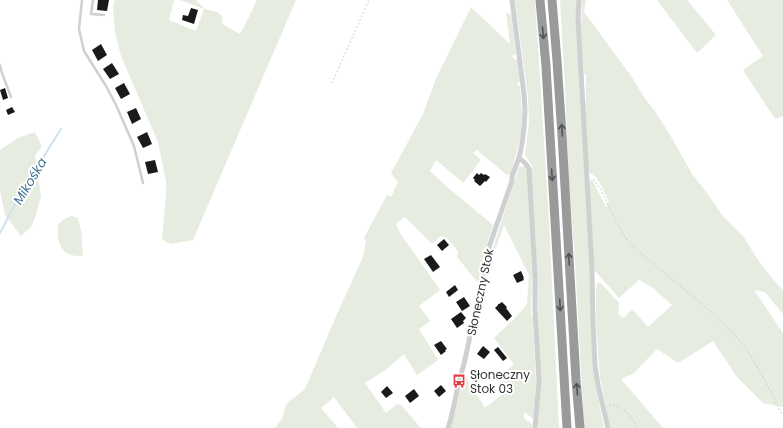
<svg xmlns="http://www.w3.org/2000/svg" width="783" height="428" font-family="Poppins,sans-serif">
<rect width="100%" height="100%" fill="#fff"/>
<g fill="#e6ecdf">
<polygon points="114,0 174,0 169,20 196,31 204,9 180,0 196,0 205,9 217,12 223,17 222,24 240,34 247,21 257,0 296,0 193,240 170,244 162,239 166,194 166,181 158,142 121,56 115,32 113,8"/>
<polygon points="515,0 535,0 549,221 559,428 538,428 540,385 537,270 531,172 532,166 525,155 529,122 528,97"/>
<polygon points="560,0 577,0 577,40 596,385 604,428 584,428 575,260 569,183 565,87"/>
<polygon points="582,0 586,0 584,12 631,76 646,100 654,110 669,133 692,174 707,193 722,215 743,236 762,266 777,284 783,290 783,314 765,292 754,290 783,333 783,407 763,403 737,377 713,341 678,363 657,349 633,374 621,379 663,428 610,428 600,377 596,326 596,292 597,283 601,283 619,303 618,314 624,318 632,309 648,327 672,305 653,288 639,280 619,298 594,270 589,187 590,180 593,181 606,207 609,202 601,185 596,177 590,173 588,165 585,103 586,100 586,76 584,73 581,30"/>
<polygon points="657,0 687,0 716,35 697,53"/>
<polygon points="727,0 783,0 783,116 775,119 743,70 763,56"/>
<polygon points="471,7 510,44 506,13 511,14 516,55 514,55 512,56 514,59 517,60 520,82 517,84 518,86 520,86 522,114 521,135 511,173 507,175 477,150 473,153 481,160 463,183 436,160 430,171 447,187 493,225 488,240 479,284 457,257 458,251 447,238 441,236 432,244 405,217 396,224 400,233 440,290 419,306 430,321 419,329 438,360 417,375 404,354 384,371 365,383 386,413 397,404 401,405 421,428 357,428 334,397 321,408 338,428 275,428 283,417 286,404 305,389 337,314 363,257 366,241 364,238 387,195 391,197 398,182 391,173 423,114 436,79"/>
<polygon points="35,132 42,146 35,156 41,196 36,215 31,227 21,236 5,215 0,190 0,150 18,138"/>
<polygon points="521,166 525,167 527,172 532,273 531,315 534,319 533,324 536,383 534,417 532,418 524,412 524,418 532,424 532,428 450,428 456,409 464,374 485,408 510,388 500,377 514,364 494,338 517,316 527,304 529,275 504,225 495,251 493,248 519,167"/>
<path d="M71,216L78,218L81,230L83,256C78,256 73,256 68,254C58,249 57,234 58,225L63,220Z"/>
</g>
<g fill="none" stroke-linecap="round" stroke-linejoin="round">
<polyline stroke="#cfe2ee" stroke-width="2" points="0,233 22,191 61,129"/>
</g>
<g fill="#1a1a1a">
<polygon points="98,0 109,0 107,11 97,10"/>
<polygon points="191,8 198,10 194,24 182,20 183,15 188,16"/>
<polygon points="101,44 107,55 98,61 92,50"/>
<polygon points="112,63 119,74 110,79 103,69"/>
<polygon points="124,83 130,94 121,99 115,88"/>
<polygon points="5,88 8,98 3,100 0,90"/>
<polygon points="12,107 15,112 8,115 6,110"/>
<polygon points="136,108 141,119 132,124 127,112"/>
<polygon points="147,132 152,144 143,148 137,137"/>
<polygon points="155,160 158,172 148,174 145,162"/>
<polygon points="477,173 479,175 481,173 484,175 485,174 490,177 486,182 485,181 480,186 474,181 475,180 473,178"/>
<polygon points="444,239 449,245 442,251 437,245"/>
<polygon points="431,255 440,267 433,272 424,259"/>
<polygon points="521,271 524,278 523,278 524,280 517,283 513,275"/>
<polygon points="455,285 458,290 449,297 446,292"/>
<polygon points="464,297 470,306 462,311 456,302"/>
<polygon points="502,302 507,307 506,308 512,316 507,321 495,308 498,305 498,304 499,304"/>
<polygon points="461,312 466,318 463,321 464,323 457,328 451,319"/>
<polygon points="441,341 447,349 445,350 446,351 441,355 434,345"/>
<polygon points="483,346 490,352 484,359 477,354"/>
<polygon points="498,347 507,358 503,361 494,350"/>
<polygon points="477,372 481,376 476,382 470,377 474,373 476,374"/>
<polygon points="441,385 446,391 439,397 434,391"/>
<polygon points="387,386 393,393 386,398 381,392"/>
<polygon points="414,389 419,396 410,403 405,396"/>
</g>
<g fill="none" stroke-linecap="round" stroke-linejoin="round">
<g stroke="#cdcdcd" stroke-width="1" stroke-dasharray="2 2" stroke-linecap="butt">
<polyline points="332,83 369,0"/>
<polyline points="593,179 600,188 616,222 627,240 639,252 708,309 734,334 747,350 765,380 780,411 783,415"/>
<path d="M609,405C625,405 630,416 638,428"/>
</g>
<g stroke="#d0d0d0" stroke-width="2.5">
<polyline points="82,0 79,29 84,51 106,86 116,105 134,146 143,183"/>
<polyline points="93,0 91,14 104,15"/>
<polyline points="0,65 2,73 11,97"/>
</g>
<g stroke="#d0d0d0" stroke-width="5">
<polyline points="579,0 578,18 592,270 593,323 595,365 598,385 608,428"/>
<path d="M519,158C523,161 527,164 529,169L535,276V310L539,381L535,428"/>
<path d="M448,428C455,407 457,385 464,364L490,244L512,181V176L519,158L522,144L524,128L525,110L524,94L512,0"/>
</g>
<g stroke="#9a9a9a" stroke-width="9">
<polyline points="540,0 546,66 567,428"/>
<polyline points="552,0 557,61 562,135 576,380 580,428"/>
</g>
</g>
<defs><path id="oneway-shaft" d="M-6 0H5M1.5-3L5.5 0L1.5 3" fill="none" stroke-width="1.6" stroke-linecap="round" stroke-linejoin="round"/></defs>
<g stroke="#525252">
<use href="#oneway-shaft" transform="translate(543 33) rotate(85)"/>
<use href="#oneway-shaft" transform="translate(562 130) rotate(-94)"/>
<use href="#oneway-shaft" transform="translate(552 175) rotate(86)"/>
<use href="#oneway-shaft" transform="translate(569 259) rotate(-93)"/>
<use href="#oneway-shaft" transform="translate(560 305) rotate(87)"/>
<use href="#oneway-shaft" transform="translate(577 389) rotate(-95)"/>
</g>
<defs>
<g id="bus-bare" transform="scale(1.08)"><path d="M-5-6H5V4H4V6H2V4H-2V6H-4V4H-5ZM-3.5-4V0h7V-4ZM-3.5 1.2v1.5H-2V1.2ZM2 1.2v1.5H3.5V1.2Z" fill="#e63946" stroke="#fff" stroke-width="2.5" paint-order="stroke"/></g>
</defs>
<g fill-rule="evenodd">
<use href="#bus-bare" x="459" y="381"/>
</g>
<g text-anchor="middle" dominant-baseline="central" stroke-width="4" stroke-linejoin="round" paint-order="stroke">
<g font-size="12" fill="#333" stroke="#fff">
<text transform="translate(480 292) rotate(-78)">Słoneczny Stok</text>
</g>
<g font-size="12" fill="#333" stroke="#fff" text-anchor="start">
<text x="470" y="374">Słoneczny<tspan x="470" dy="14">Stok 03</tspan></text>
</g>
<g font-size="13" font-style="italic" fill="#3f7597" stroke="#fff">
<text transform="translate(30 181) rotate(-59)">Mikośka</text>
</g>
</g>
</svg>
